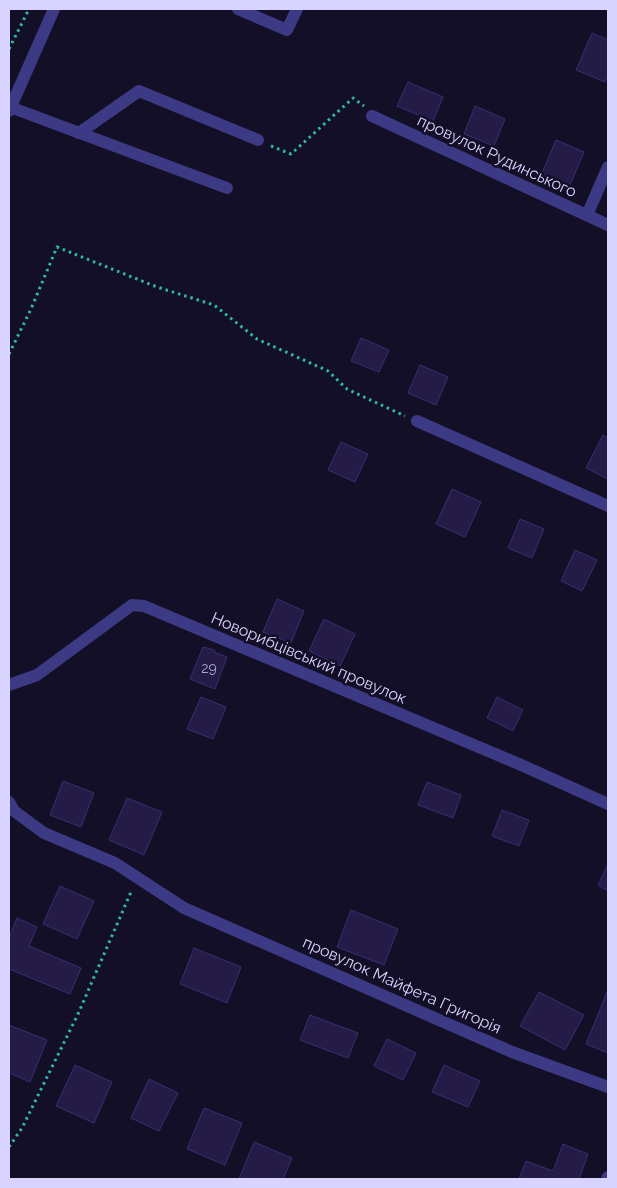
<svg xmlns="http://www.w3.org/2000/svg" width="617" height="1188" font-family="Raleway,sans-serif">
<rect width="100%" height="100%" fill="#130f26"/>
<g fill="#241b47" stroke="#3b2d73">
<polygon points="592,33 608,40 608,76 605,82 576,70"/>
<polygon points="408,82 443,97 433,121 397,106"/>
<polygon points="475,106 505,119 494,146 464,134"/>
<polygon points="556,140 584,152 570,185 542,173"/>
<polygon points="361,338 389,350 379,372 351,361"/>
<polygon points="420,365 448,377 436,405 408,393"/>
<polygon points="603,435 608,438 608,479 586,468"/>
<polygon points="341,442 368,454 355,482 328,470"/>
<polygon points="452,489 481,502 465,537 436,524"/>
<polygon points="520,519 544,529 532,558 508,548"/>
<polygon points="575,550 597,560 582,591 561,581"/>
<polygon points="277,599 304,611 291,643 263,632"/>
<polygon points="324,619 355,634 340,666 309,651"/>
<polygon points="203,647 215,650 214,652 227,657 215,689 190,679"/>
<polygon points="201,697 226,707 213,739 187,729"/>
<polygon points="497,697 523,710 513,731 487,718"/>
<polygon points="63,781 94,793 81,827 50,815"/>
<polygon points="427,782 461,795 453,818 418,805"/>
<polygon points="127,798 162,812 144,855 109,840"/>
<polygon points="502,810 529,820 519,846 492,836"/>
<polygon points="608,864 608,891 598,885"/>
<polygon points="60,886 94,901 77,939 43,924"/>
<polygon points="351,910 398,929 384,965 337,947"/>
<polygon points="17,918 37,927 29,946 81,968 70,994 9,969 9,938"/>
<polygon points="194,948 241,967 227,1003 180,984"/>
<polygon points="539,992 584,1015 565,1050 520,1026"/>
<polygon points="607,992 608,992 608,1053 586,1044"/>
<polygon points="310,1015 358,1033 348,1058 300,1040"/>
<polygon points="9,1025 47,1040 30,1082 9,1073"/>
<polygon points="387,1039 416,1053 403,1080 374,1066"/>
<polygon points="75,1065 112,1082 94,1123 56,1106"/>
<polygon points="444,1065 480,1081 468,1107 432,1092"/>
<polygon points="149,1079 178,1093 159,1131 131,1118"/>
<polygon points="204,1108 242,1123 225,1165 187,1149"/>
<polygon points="254,1142 292,1158 283,1179 239,1179"/>
<polygon points="563,1144 588,1154 579,1179 519,1179 526,1161 553,1171"/>
</g>
<g fill="none" stroke-linecap="round" stroke-linejoin="round">
<g stroke="#2fb8b0" stroke-width="3" stroke-dasharray="2.5 4" stroke-linecap="butt">
<polyline points="9,49 29,9"/>
<polyline points="271,146 291,154 353,98 364,106"/>
<polyline points="9,354 31,309 57,247 157,287 214,305 257,339 328,371 347,389 405,416"/>
<polyline points="9,1147 22,1128 78,1014 131,892"/>
</g>
<g stroke="#3d3a85" stroke-width="12">
<polyline points="238,9 287,30 297,9"/>
<polyline points="10,107 227,188"/>
<polyline points="9,111 54,9"/>
<polyline points="372,116 608,225"/>
<polyline points="79,133 139,91 258,140"/>
<polyline points="587,215 608,167"/>
<polyline points="417,421 608,506"/>
<polyline points="9,685 37,675 132,605 144,606 519,764 608,804"/>
<polyline points="9,802 14,811 44,833 115,863 184,908 512,1052 608,1087"/>
<polyline points="607,1179 608,1177"/>
</g>
</g>
<g text-anchor="middle" dominant-baseline="central" stroke-width="5" stroke-linejoin="round" paint-order="stroke">
<g font-size="14" fill="#aca6d1">
<text x="209" y="668">29</text>
</g>
<g font-size="16" fill="#d9d4ff" stroke="#130f26">
<text transform="translate(497 156) rotate(25)">провулок Рудинського</text>
<text transform="translate(309 658) rotate(23)">Новорибцівський провулок</text>
<text transform="translate(402 985) rotate(24)">провулок Майфета Григорія</text>
</g>
</g>
<rect width="617" height="1188" fill="none" stroke="#d9d4ff" stroke-width="20"/>
</svg>
